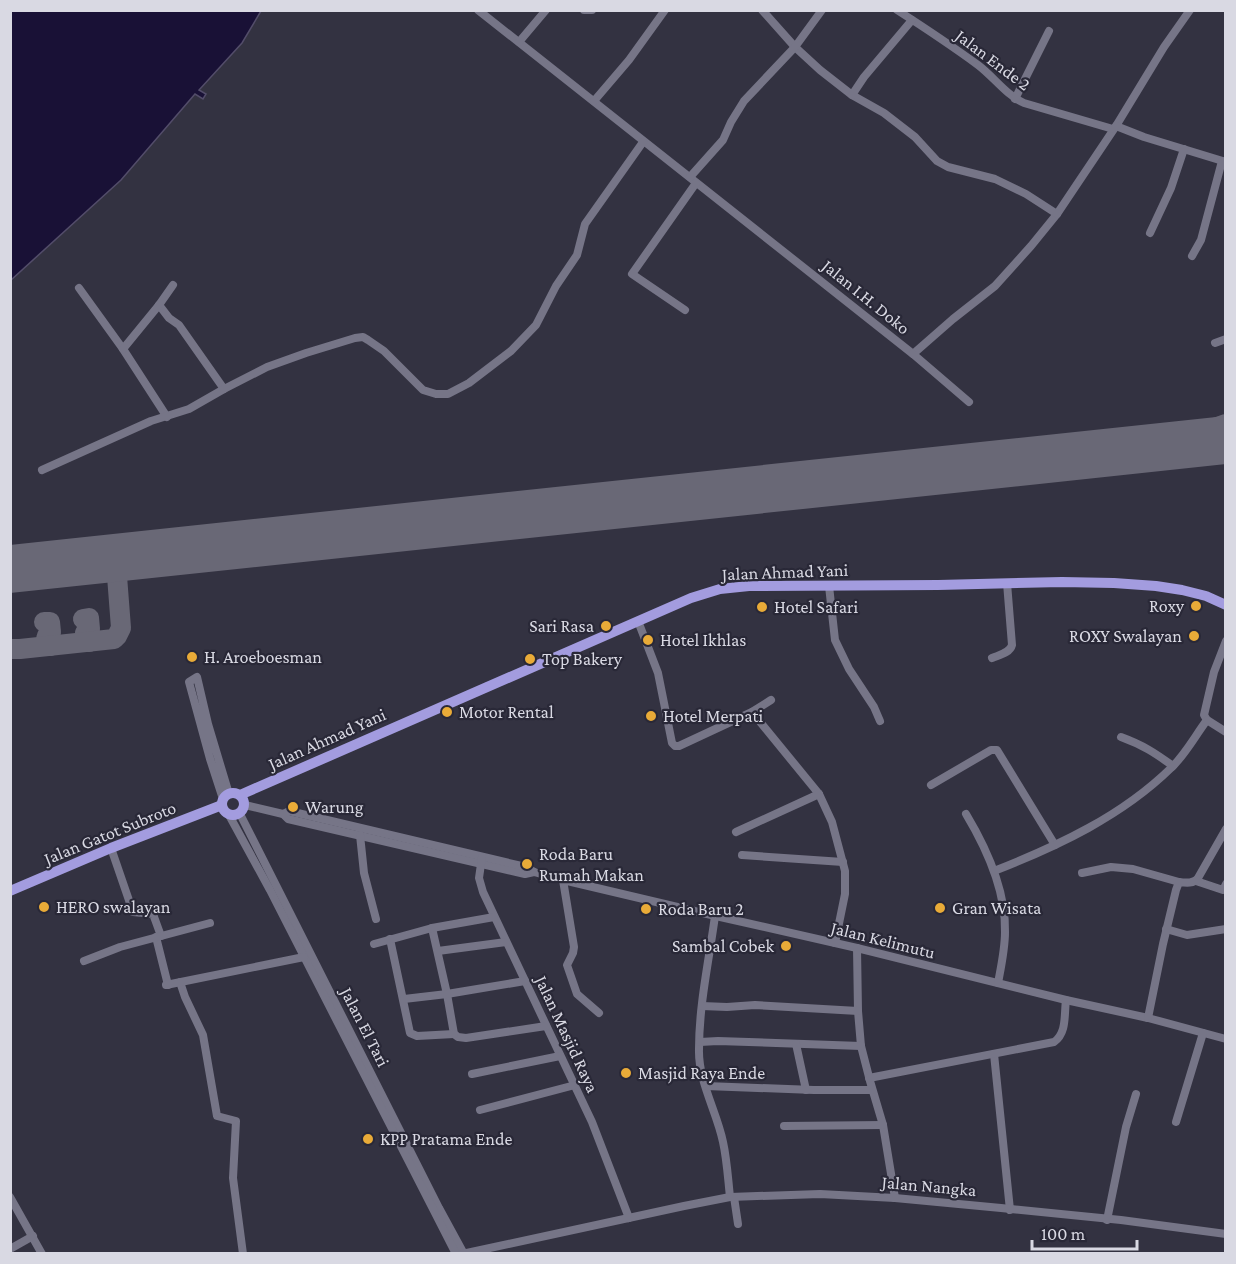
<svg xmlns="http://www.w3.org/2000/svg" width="1236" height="1264" font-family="'Crimson Pro',serif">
<rect width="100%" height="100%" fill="#333241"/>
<polygon fill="#191136" stroke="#534d6a" stroke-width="1.5" points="11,10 261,11 242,43 199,90 206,94 203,99 195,94 121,180 11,280"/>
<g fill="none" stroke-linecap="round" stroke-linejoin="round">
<g stroke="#696876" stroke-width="20">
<polyline points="1159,448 1226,424"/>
<polyline points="101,560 111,564 117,576"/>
<polyline points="10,574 22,568"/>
<polyline points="83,619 89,618 90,629 85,633 85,637 89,642"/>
<path d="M44,622H50L51,632L48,634C45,639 46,643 50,646"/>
<polyline points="10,649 20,649 114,639 117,636 121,628 117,576 123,561 134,556"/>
</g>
<polyline stroke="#696876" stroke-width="48" points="10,569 1226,440"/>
<g stroke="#767587" stroke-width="8">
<polyline points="478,10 913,354 953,319 995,286 1031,246 1057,214 1116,126 1164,47 1190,10"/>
<polyline points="584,10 592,10"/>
<polyline points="762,10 795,47 820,70 852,95 884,113 915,137 937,161 948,167 995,179 1026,194 1057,214"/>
<path d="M897,10C925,28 952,46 978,65C995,78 1005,94 1024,103L1113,129"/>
<polyline points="519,42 546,10"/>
<polyline points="852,95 864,77 912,20"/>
<polyline points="1015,99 1049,31"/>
<polyline points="594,101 629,60 665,10"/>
<polyline points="1116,126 1144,137 1226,162"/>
<polyline points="690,177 723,140 731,122 744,101 795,47 822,10"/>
<polyline points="1150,233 1171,188 1184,149"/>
<polyline points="1192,256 1201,240 1222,161"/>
<polyline points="79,288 123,349 167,417"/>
<polyline points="159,305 169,318 179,325 224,389"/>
<polyline points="685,310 632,274 696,183"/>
<polyline points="1215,343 1226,339"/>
<polyline points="123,349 159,305 173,285"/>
<polyline points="913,354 969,402"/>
<polyline points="42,470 151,421 189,409 224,389 267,367 306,353 355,338 363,337 368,340 384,351 423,390 436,394 448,394 469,383 511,351 536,325 556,286 577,255 585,224 643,142"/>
<polyline points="829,586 835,640 849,669 874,707 880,721"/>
<polyline points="638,621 658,673 672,743 675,746 679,746 752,712 771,700"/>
<polyline points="1226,641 1214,672 1204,715 1207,720 1226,732"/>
<path d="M992,658C999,655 1010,653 1012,645L1007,583"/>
<polyline points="752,712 819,794 832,822 845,871 845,894 835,943"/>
<path d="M1121,737C1143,745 1155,753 1173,766"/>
<polyline points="931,785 991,750 997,750 1055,845"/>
<polyline points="223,799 210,759 189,682 197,677 208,724 229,794"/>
<polyline points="245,805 283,814 288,819 525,874 534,872"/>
<polyline points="240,814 439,1208 464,1254"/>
<polyline points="283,814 289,811 526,867 534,872 563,880 707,914 857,948 1066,1000 1148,1018 1226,1039"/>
<path d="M966,814C987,849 1006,891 1005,932C1005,949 1001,967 998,983"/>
<polyline points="229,815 270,890 456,1254"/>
<polyline points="736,832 819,794"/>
<polyline points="360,835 364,873 376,919"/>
<polyline points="111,848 133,912 153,914 161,936"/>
<polyline points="742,855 843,862"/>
<polyline points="482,857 479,878 483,892 592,1122 629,1218"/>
<path d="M994,871C1058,846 1122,816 1171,768C1185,755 1195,736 1207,720"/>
<polyline points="1082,873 1111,867 1133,869 1179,882"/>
<polyline points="563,880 574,947 573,953 567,965 577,994 599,1013"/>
<polyline points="1196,881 1223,890 1226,884"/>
<path d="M715,916C709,960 699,1005 699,1049C698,1081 717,1112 723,1142C727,1160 728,1179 730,1197"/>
<polyline points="432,928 447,994 454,1034 458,1037 466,1038 546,1026"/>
<polyline points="1166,929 1187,935 1226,929"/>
<polyline points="156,937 168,985"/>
<polyline points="390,939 410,1033 417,1036 454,1034"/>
<polyline points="374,944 432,928 494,917"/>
<polyline points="857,948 858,1011 861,1046 870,1081 883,1125 895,1198"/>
<polyline points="438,951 506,942"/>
<polyline points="84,961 120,947 210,923"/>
<polyline points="180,982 185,997 203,1035 217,1116 236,1121 233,1178 243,1254"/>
<polyline points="166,985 304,957"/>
<polyline points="404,999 447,994 525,981"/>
<polyline points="702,1006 727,1007 755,1005 858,1011"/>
<path d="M1148,1018L1163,944L1176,890L1179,882C1186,883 1194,884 1198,878L1226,829"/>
<polyline points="700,1042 718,1041 861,1046"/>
<polyline points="796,1044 806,1090"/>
<polyline points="994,1054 1010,1210"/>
<polyline points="472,1074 560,1056"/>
<path d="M869,1078L1054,1042C1067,1033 1064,1015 1066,1000"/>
<polyline points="706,1086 814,1090 872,1090"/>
<polyline points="480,1110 575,1085"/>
<polyline points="1176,1122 1203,1033"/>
<polyline points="784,1126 883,1125"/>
<polyline points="10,1197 42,1254"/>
<polyline points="734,1197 738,1224"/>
<polyline points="1107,1220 1126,1127 1136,1094"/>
<polyline points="10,1249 33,1236"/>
<polyline points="462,1254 684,1206 730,1197 820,1194 895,1198 1001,1208 1121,1220 1226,1234"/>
</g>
<g stroke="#a39cdf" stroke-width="10">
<circle cx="233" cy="804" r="11"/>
<polyline points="240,795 691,598 720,589 749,586 938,585 1062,582 1114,583 1156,586 1182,590 1206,596 1226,605"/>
<polyline points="10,891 111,848 222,805"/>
</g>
</g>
<g fill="#e9ab38" stroke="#292837" stroke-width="2">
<circle cx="1196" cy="606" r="6"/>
<circle cx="762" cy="607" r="6"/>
<circle cx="606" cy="626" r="6"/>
<circle cx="1194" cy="636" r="6"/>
<circle cx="648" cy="640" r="6"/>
<circle cx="192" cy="657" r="6"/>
<circle cx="530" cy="659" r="6"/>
<circle cx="447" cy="712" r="6"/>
<circle cx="651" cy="716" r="6"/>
<circle cx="293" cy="807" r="6"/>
<circle cx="527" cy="864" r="6"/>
<circle cx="44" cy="907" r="6"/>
<circle cx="940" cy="908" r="6"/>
<circle cx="646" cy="909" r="6"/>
<circle cx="786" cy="946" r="6"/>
<circle cx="626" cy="1073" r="6"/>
<circle cx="368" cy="1139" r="6"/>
</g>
<g text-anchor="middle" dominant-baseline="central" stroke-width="4.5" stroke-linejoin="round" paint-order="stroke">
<g font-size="18" fill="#d9d9e3" stroke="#292837">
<text transform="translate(993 60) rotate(37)">Jalan Ende 2</text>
<text transform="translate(866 297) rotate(39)">Jalan I.H. Doko</text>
<text transform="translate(785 572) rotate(-2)">Jalan Ahmad Yani</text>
<text transform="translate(327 739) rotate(-24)">Jalan Ahmad Yani</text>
<text transform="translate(110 833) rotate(-22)">Jalan Gatot Subroto</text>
<text transform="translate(883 940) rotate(14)">Jalan Kelimutu</text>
<text transform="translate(365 1027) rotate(63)">Jalan El Tari</text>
<text transform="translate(567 1034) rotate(65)">Jalan Masjid Raya</text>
<text transform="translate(929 1186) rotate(5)">Jalan Nangka</text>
</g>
<g font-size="18" fill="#d9d9e3" stroke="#292837" text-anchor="start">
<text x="1184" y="606" text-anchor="end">Roxy</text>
<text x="774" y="607">Hotel Safari</text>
<text x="594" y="626" text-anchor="end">Sari Rasa</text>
<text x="1182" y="636" text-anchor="end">ROXY Swalayan</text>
<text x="660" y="640">Hotel Ikhlas</text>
<text x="204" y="657">H. Aroeboesman</text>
<text x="542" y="659">Top Bakery</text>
<text x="459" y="712">Motor Rental</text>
<text x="663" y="716">Hotel Merpati</text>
<text x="305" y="807">Warung</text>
<text x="539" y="854">Roda Baru<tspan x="539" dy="21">Rumah Makan</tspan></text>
<text x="56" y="907">HERO swalayan</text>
<text x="952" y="908">Gran Wisata</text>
<text x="658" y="909">Roda Baru 2</text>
<text x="774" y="946" text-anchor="end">Sambal Cobek</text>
<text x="638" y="1073">Masjid Raya Ende</text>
<text x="380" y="1139">KPP Pratama Ende</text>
</g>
</g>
<rect width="1236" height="1264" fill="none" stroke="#d9d9e3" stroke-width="24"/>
<path d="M1032 1240v9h105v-9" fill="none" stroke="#d9d9e3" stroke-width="3"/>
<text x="1041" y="1240" font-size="18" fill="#d9d9e3" stroke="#292837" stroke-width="4.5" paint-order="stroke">100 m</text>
</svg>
